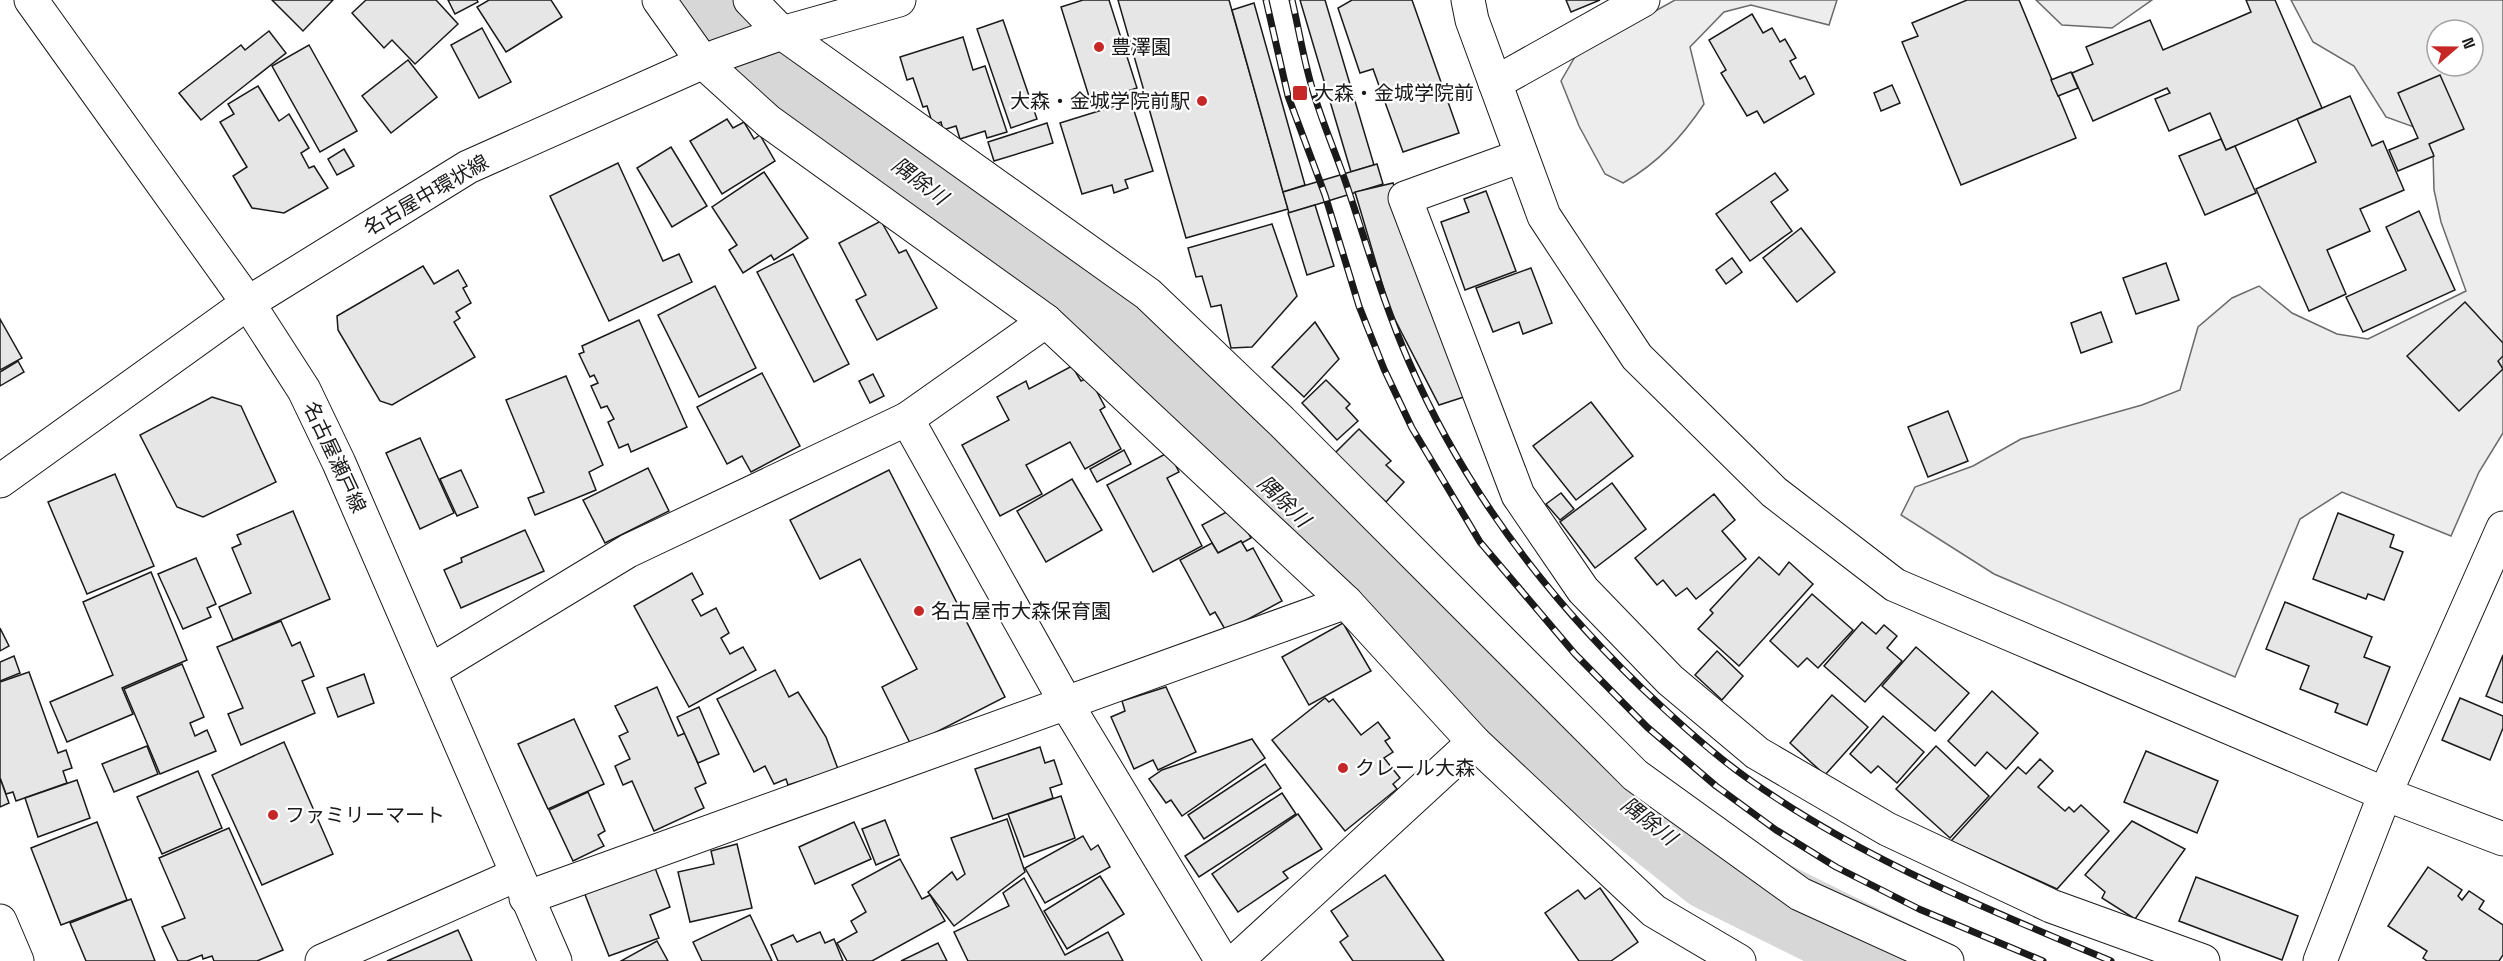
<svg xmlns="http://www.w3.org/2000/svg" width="2503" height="961" font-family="'Space Grotesk','Noto Sans JP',sans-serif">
<rect width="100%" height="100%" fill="#fff"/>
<g fill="#ededed" stroke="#6a6a6a" stroke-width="1.5" fill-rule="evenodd">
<path d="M1675,0H1837L1829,25L1751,5L1724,12L1690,47L1704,104C1682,137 1658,163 1623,183L1605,174L1579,126L1561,81L1576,55Z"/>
<polygon points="2036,0 2152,0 2112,28 2062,25"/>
<path d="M2291,0H2503V433L2479,472L2451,536L2342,492L2300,519L2235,677L1994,574L1901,515L1915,487L1973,466L2021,439L2142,405L2180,390L2198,327L2232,298L2259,286L2292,313L2337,334L2368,339L2466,291L2441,222L2434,190L2433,153L2417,128L2386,117L2354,66L2313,42ZM2437,30H2473V66H2437Z"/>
</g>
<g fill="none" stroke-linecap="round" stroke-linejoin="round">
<polyline stroke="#d7d7d7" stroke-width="80" points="704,0 764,69 877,148 1135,343 1221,440 1458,669 1712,871 1894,961"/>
</g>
<g fill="#e6e6e6" stroke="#1a1a1a" stroke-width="1.5">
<polygon points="272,0 333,0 303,31"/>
<polygon points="366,0 436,0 458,24 415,64 392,40 384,48 352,13"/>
<polygon points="448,0 477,0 478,2 455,14"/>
<polygon points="489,0 551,0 562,17 506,52 477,7"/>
<polygon points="1083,0 1109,0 1137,88 1091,103 1061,7"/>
<polygon points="1118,0 1229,0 1288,209 1186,238"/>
<polygon points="1300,0 1325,0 1374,165 1351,172"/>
<polygon points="1412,0 1459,133 1403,152 1373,69 1360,73 1338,8 1352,0"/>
<polygon points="1566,0 1600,0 1571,12"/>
<polygon points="1967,0 2019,0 2076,138 1961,185 1902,42 1918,36 1912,23"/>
<polygon points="2246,0 2275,0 2322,108 2226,150 2210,113 2169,131 2155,99 2170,93 2167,88 2093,121 2072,73 2093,64 2086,47 2150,20 2163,50 2251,12"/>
<polygon points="1254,3 1305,185 1283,192 1232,10"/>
<polygon points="1752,14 1763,33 1772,28 1780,42 1785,39 1796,58 1790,61 1800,79 1805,76 1814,94 1764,123 1757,111 1747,116 1721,73 1726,70 1709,40"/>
<polygon points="1003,20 1037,119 1011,128 977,29"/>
<polygon points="482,28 511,82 479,98 451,45"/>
<polygon points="269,31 286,53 201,120 179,93 241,45 245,50"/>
<polygon points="963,37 973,70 985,66 1007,132 987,138 985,131 960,139 956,126 943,130 941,122 933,125 927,106 923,107 913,78 907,80 900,57"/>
<polygon points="309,45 357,131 320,152 272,66"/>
<polygon points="408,60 437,97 391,133 362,96"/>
<polygon points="2071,72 2078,88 2058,96 2051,80"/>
<polygon points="2440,75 2464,129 2429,144 2434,156 2398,171 2389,150 2418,138 2398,93"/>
<polygon points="1892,85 1900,103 1881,111 1874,93"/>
<polygon points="258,86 279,121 289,114 309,148 301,153 309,168 314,166 328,188 284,213 252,208 233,176 247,167 220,122 234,114 228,104"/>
<polygon points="2350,96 2372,146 2383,141 2404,190 2360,209 2370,231 2327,250 2346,294 2309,311 2256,189 2316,162 2297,119"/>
<polygon points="1131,101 1153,171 1125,180 1128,188 1114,193 1112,185 1082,194 1060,123"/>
<polygon points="727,119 733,128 744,122 754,139 760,135 775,161 722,194 690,141"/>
<polygon points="1047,123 1053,143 994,161 988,142"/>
<polygon points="2221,139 2226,150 2235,146 2256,193 2205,215 2179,156"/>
<polygon points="671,147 707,206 672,227 637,168"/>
<polygon points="344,149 354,166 337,175 328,159"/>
<polygon points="618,163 663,261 679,254 692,282 609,321 550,196"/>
<polygon points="1377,164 1383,184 1289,213 1283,192"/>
<polygon points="764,172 808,238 774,260 771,255 743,273 729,250 737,245 712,207"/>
<polygon points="1775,173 1788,190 1771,202 1792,231 1750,261 1716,214"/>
<polygon points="1393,183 1470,395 1439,405 1390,310 1355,192"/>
<polygon points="1486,191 1516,271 1465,290 1441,222 1469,212 1464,199"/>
<polygon points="1315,205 1334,266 1307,275 1288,213"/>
<polygon points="2419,211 2455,290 2363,332 2346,297 2406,270 2386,227"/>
<polygon points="881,221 899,253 906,250 937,308 877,340 856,300 866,295 839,243"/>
<polygon points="1272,224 1297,296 1252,347 1231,348 1221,305 1211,307 1202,276 1196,277 1188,248"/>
<polygon points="1801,228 1835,272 1797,302 1763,258"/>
<polygon points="793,254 849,364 814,382 757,272"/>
<polygon points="1732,258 1742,272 1726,284 1716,270"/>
<polygon points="2166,263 2179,300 2136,314 2123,278"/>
<polygon points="423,266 434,284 458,270 467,286 463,288 471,303 456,312 460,318 454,322 475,357 392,405 380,401 338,330 337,316"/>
<polygon points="1531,268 1552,323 1523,334 1519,322 1493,332 1476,288"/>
<polygon points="715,286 756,368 699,397 658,315"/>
<polygon points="2465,302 2503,343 2503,356 2498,361 2503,369 2459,411 2407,356"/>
<polygon points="2101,312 2112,342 2081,353 2071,323"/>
<polygon points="0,319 22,358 0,370"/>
<polygon points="639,320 687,427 631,452 628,444 619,448 608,422 614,419 607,406 601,408 591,386 598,383 594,375 590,377 579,354 584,352 582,346"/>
<polygon points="1315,322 1339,359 1304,397 1272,367"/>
<polygon points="18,361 24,372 0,386 0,372"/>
<polygon points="1072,366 1081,381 1089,377 1105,407 1100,410 1121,449 1085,469 1070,442 1026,465 1042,494 1000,516 962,445 1009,420 997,397 1026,381 1029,389"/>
<polygon points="762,373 800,446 751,472 742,456 727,464 697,407"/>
<polygon points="873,374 884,396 870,403 859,381"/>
<polygon points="566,376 603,465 589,472 596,490 535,515 528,498 544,492 506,400"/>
<polygon points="1326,380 1350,404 1346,408 1358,421 1337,440 1302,403"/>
<polygon points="212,397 241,406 276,482 203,517 177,507 140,435"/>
<polygon points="1591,402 1633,456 1576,500 1533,446"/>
<polygon points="1948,411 1968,461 1928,477 1908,427"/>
<polygon points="1359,429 1391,461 1386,465 1404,482 1386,502 1335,453"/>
<polygon points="420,438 454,513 420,529 386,453"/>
<polygon points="1124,450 1131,464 1097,482 1090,469"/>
<polygon points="1169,452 1179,472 1167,478 1202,546 1153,572 1107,485"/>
<polygon points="648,468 669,511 605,543 583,500"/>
<polygon points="461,470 478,507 457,516 440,479"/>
<polygon points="889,470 1005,697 911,745 882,687 917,669 860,559 820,579 790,520"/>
<polygon points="115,474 154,566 87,594 48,502"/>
<polygon points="1072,479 1102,530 1046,562 1017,511"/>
<polygon points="1612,483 1646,529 1595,568 1560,522"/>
<polygon points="1561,493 1574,509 1560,520 1546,504"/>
<polygon points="1714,494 1735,520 1722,531 1746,559 1696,599 1687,588 1676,596 1663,580 1657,585 1635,558"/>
<polygon points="1234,508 1251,538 1242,543 1241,541 1218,553 1202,525"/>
<polygon points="293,511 330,599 233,640 219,607 251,593 232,548 241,544 237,535"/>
<polygon points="2338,513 2394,535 2390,547 2403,552 2384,600 2368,594 2366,599 2313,579"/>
<polygon points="525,530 544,571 461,608 444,570 462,562 461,558"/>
<polygon points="1241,541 1247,551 1253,548 1282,601 1226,631 1215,612 1210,615 1180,560 1212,543 1218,553"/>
<polygon points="1759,557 1779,575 1789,562 1813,584 1739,666 1698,629 1713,613 1710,610"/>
<polygon points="196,558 216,604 207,608 211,617 183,629 158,574"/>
<polygon points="151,572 187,660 122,688 133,714 67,742 50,702 113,675 83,602"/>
<polygon points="692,573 703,594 692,600 701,616 716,608 729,633 721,638 730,654 743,647 756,670 689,707 634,606"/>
<polygon points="1812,594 1853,630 1818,668 1807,658 1798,667 1770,641"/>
<polygon points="2285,602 2372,637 2364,657 2390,667 2367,725 2335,712 2338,704 2300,689 2309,666 2266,649"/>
<polygon points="281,621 292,646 300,642 314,676 302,681 315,713 241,745 228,714 243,708 217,647"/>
<polygon points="1862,622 1876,634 1884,625 1897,636 1887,648 1902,661 1865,702 1824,666"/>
<polygon points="1343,623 1371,671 1309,705 1282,657"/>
<polygon points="0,628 9,646 0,651"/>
<polygon points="1916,647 1969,693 1935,731 1882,686"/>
<polygon points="1717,651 1743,676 1722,700 1695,675"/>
<polygon points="2503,655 2503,703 2486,696"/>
<polygon points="14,656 20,673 0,681 0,662"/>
<polygon points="182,664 204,717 190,723 195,736 207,730 216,751 160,774 124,689"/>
<polygon points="775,670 789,697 798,692 826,737 838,769 788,785 786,779 774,784 765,766 754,772 717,699"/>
<polygon points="29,672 58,753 66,750 72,768 63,771 67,783 16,801 13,792 6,794 0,778 0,682"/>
<polygon points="364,674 374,703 338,717 327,688"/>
<polygon points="657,687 678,736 685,733 706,783 695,788 704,808 654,831 632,781 623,785 615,766 630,759 619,736 628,732 615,706"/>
<polygon points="1166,687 1196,752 1158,770 1153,760 1134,769 1111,717 1125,711 1122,701"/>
<polygon points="1992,691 2038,733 2006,769 1987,752 1975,766 1948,741"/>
<polygon points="1832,695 1868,727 1825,775 1790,743"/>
<polygon points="1325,698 1329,702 1333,699 1361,735 1378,722 1390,738 1385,741 1393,752 1384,758 1400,778 1393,784 1397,789 1345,831 1272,740"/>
<polygon points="2460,698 2503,716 2503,728 2490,760 2442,740"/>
<polygon points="699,707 719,754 698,763 677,717"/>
<polygon points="1883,716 1924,752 1897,783 1878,766 1871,773 1850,754"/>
<polygon points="574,719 604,784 548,809 518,744"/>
<polygon points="1252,739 1265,758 1182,816 1171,800 1166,803 1149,779 1162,770"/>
<polygon points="284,742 333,854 262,885 212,775"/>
<polygon points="147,746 158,774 114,792 102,764"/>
<polygon points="1936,746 1989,796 1950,838 1896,789"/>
<polygon points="1040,747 1045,763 1054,760 1062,784 1050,788 1053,798 993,819 975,769"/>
<polygon points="2146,751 2218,781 2197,833 2124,802"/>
<polygon points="2040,759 2053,771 2038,787 2065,811 2069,807 2074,812 2081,805 2109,831 2057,889 1951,841 2018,767 2026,774"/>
<polygon points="1265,764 1281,788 1204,839 1188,815"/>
<polygon points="198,771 222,828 162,854 137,797"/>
<polygon points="0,778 9,803 0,807"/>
<polygon points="77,780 90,818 38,837 25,798"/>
<polygon points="588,792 605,831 598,835 604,846 573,861 549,810"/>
<polygon points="1282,793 1296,814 1199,877 1185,856"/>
<polygon points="1061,796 1075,838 1024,857 1008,814"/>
<polygon points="1298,814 1322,849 1283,872 1288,878 1238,912 1212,874"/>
<polygon points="1007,819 1025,872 954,926 928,892 952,872 957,880 965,874 951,838"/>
<polygon points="885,820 899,855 876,865 862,829"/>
<polygon points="2132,821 2185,849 2135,919 2102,898 2105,892 2085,875"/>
<polygon points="97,822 127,900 61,925 31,848"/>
<polygon points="854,822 871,859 815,884 799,847"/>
<polygon points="229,828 283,950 257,961 214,961 212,956 203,959 202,955 187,961 178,961 162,927 185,918 159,858"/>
<polygon points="1083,836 1091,850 1098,845 1110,867 1045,903 1025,868"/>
<polygon points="737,844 752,908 690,922 678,872 714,864 711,851"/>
<polygon points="900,859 922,899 930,895 945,921 872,961 847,961 837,943 857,932 851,921 866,912 852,885"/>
<polygon points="652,860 670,907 650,915 659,938 609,956 582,887"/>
<polygon points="2428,867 2462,890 2458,896 2462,900 2469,891 2484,901 2479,909 2503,925 2503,955 2499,961 2427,961 2423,958 2427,951 2388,926"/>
<polygon points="1385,875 1444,961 1353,961 1340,942 1348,936 1331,911"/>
<polygon points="1100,876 1124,914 1067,949 1044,911"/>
<polygon points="2196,877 2298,916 2282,960 2179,921"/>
<polygon points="1024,878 1065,955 1108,932 1123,961 968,961 954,932 1009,906 1003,893"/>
<polygon points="1600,888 1638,942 1611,961 1579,961 1545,913 1578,890 1585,899"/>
<polygon points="131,899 155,961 86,961 70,923"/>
<polygon points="750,915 772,961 702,961 693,942"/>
<polygon points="458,930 472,961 387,961"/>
<polygon points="820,932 825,943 834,939 843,961 778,961 771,945 793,935 797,942"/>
<polygon points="657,941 668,961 621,961"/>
<polygon points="938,943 947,961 901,961"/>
</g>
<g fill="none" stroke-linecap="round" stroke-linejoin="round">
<g stroke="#1a1a1a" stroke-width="35">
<g id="minor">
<polyline points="659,0 703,62 768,121 1046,321 1346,602 1474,742 1654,911 1739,961"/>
<polyline points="750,0 782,33 1148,294 1281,421 1635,775 1800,894 1947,961"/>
<polyline points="1468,0 1472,20 1544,216 1637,357 1774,492 1895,585 2385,794 2503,839"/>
<polyline points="1495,83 1643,0"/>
<polyline points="1521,156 1405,198 1518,495 1583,590 1670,680 1757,753 1887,829 2051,906 2203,961"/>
<polyline points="907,419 1066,703 1222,961"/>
<polyline points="430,671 628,551 907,419 1046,321"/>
<polyline points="526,898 1346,602"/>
<polyline points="0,921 17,961"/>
<polyline points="322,961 516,875"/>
<polyline points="1236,961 1474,742"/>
<polyline points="2320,961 2385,794 2503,528"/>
</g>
</g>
<g stroke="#1a1a1a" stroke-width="35">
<g id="major">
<polyline points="31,0 248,303 304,390 339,463 555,961"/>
<polyline points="0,481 248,303 468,167 717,56 782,33 899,0"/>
</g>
</g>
<use href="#minor" stroke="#fff" stroke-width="33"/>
<use href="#major" stroke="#fff" stroke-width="33"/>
<g stroke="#1a1a1a" stroke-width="7">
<g id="rail">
<polyline points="1266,0 1288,96 1325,195 1359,306 1384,369 1412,428 1480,542 1575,654 1647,727 1716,786 1776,830 1836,867 1919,909 2043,961"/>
<path d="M1292,0C1299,30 1304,62 1313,91C1323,125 1338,158 1349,192C1368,249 1385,307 1409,362C1466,494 1555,608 1660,705C1688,731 1716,756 1747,778C1859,858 1985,908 2111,961"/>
</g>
</g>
<use href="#rail" stroke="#fff" stroke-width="4.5" stroke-dasharray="14" stroke-linecap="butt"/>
</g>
<g fill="#c62828" stroke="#fff" stroke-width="2">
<circle cx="1099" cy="47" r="6"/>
<rect x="1292" y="85" width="16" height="16" rx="3"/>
<circle cx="1202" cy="101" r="6"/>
<circle cx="919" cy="611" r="6"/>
<circle cx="1343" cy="768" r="6"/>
<circle cx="273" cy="815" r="6"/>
</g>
<g text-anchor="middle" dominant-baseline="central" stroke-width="4.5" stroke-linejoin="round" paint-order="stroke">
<g font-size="20" fill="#1a1a1a" stroke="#fff" text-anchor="start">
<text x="1111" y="47">豊澤園</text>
<text x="1314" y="93">大森・金城学院前</text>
<text x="1190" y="101" text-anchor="end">大森・金城学院前駅</text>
<text x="931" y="611">名古屋市大森保育園</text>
<text x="1355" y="768">クレール大森</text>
<text x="285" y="815">ファミリーマート</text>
</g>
<g font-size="20" fill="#1a1a1a" stroke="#fff">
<text transform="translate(426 195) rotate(-30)">名古屋中環状線</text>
<text transform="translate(335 457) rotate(65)">名古屋瀬戸線</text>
</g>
<g font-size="21" font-style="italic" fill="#1a1a1a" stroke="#fff">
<text transform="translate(920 181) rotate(37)">隅除川</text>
<text transform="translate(1284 501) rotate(44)">隅除川</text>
<text transform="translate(1649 821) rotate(38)">隅除川</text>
</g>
</g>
<g transform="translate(2455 48) rotate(70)"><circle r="28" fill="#ffffff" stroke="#a3a3a3" stroke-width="1.5"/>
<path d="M0-4.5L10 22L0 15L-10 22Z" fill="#c62828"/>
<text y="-9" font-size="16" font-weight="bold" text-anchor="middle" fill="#1a1a1a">N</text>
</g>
</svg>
